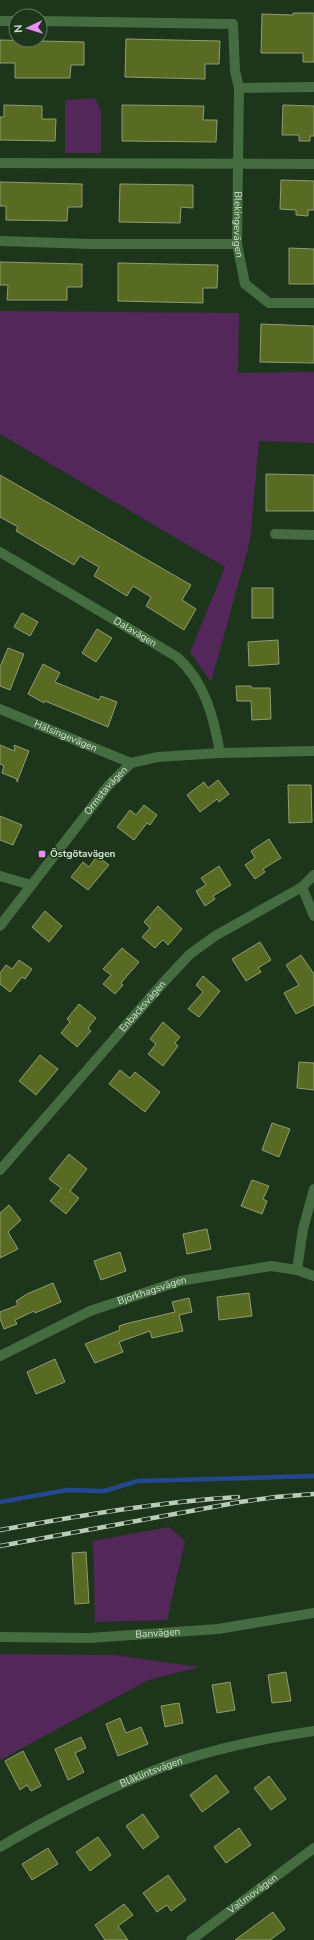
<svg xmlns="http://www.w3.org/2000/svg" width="314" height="1940" font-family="'Nunito Sans',sans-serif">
<rect width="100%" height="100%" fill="#1d351a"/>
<g fill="#54275b">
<polygon points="95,98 101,111 101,153 65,153 65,100"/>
<polygon points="0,311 239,313 238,373 314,372 314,443 259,441 250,541 211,682 190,652 225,567 0,434"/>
<polygon points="169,1527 185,1541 167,1620 95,1622 93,1541"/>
<polygon points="0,1654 113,1655 200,1667 148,1680 0,1760"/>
</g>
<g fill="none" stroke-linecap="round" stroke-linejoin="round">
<polyline stroke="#24488f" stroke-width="4.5" points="0,1502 67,1490 104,1491 138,1481 314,1476"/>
</g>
<g fill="#596b23" stroke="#909c76">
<polygon points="293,13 314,13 314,62 303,62 303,53 261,53 262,14 293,15"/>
<polygon points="126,39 220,41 219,64 205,64 205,79 125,77"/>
<polygon points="0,40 84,42 84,65 71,65 70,78 15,78 15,63 0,63"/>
<polygon points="4,105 42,106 42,119 56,119 55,141 0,140 0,117 4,117"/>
<polygon points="122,105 204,106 203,120 217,120 216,142 122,141"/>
<polygon points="283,105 314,106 314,136 310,136 310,141 299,141 299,135 282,135"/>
<polygon points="281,180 314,181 314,210 308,210 308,216 296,215 296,210 280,209"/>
<polygon points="0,182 82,184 82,207 68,207 67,221 6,220 6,206 0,206"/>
<polygon points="120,184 193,185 193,208 181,207 180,223 119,222"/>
<polygon points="289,248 314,249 314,284 289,284"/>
<polygon points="0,262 82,264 82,287 67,287 67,300 7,300 8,285 0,285"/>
<polygon points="118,263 218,265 217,288 203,288 203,303 118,301"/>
<polygon points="261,324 314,326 314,363 260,362"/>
<polygon points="266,474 314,475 314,511 266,511"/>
<polygon points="0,475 191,585 182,600 196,609 184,630 146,606 151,597 133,586 127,596 94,576 99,567 80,556 74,565 16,531 18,527 0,517"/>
<rect x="252" y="588" width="21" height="30"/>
<polygon points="22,613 38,622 30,636 14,627"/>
<polygon points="97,629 112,638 96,662 82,653"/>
<polygon points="278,640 279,664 249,666 248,642"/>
<polygon points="8,648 24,654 10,690 0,686 0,667"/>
<polygon points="43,664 60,673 55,682 99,700 101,696 117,702 108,727 45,701 44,703 28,694"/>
<polygon points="236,686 251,686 251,688 270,688 271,719 252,720 251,701 237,701"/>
<polygon points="0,745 15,751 14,745 29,751 17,782 17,779 2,773 4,766 0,764"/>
<polygon points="218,780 229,794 219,802 217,799 200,812 187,795 204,782 208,788"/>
<polygon points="288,785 311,785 312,822 289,823"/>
<polygon points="144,805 157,815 150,825 147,823 134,840 117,827 130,810 136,815"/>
<polygon points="0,816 22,825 13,845 0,840"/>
<polygon points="269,839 281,858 263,869 265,872 255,879 245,865 255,858 251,851"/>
<polygon points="97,856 109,865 88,890 71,877 83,862 89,867"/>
<polygon points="219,866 231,885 213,896 215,899 205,906 196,891 206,885 201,878"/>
<polygon points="158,906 182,929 168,945 163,940 155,948 142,937 150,928 144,922"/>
<polygon points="45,911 62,926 49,942 32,927"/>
<polygon points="260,942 271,960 258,968 261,972 246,981 232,959"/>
<polygon points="122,948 139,962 121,983 123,985 115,994 103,984 111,975 103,969"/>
<polygon points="301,955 314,974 314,1005 296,1014 284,993 299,985 286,965"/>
<polygon points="19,960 32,969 25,979 22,977 10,992 0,984 0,973 6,965 12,969"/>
<polygon points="203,976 220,991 199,1017 188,1009 203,992 196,985"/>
<polygon points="79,1004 96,1018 88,1028 91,1031 77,1047 61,1033 70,1022 67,1019"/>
<polygon points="163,1022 180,1037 175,1043 178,1046 163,1066 148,1054 156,1044 150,1039"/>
<polygon points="40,1055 58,1069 36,1095 19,1081"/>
<polygon points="299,1062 314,1063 314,1090 297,1088"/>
<polygon points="120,1070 130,1078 135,1072 160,1092 145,1112 109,1084"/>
<polygon points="272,1123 290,1129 279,1157 262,1150"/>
<polygon points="69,1154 87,1169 70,1191 79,1198 66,1214 50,1201 61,1188 49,1179"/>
<polygon points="252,1180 269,1186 263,1199 267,1201 262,1214 241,1206"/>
<polygon points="9,1205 21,1220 8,1232 18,1249 0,1258 0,1213"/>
<polygon points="207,1229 211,1249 187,1254 183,1234"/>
<polygon points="120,1252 126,1271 101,1280 94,1261"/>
<polygon points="53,1283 61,1302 35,1313 34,1311 15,1320 17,1324 4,1329 0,1319 0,1312 18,1305 16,1301 27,1294"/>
<polygon points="249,1293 252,1316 219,1320 217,1297"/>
<polygon points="189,1298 192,1312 179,1315 183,1331 152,1338 150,1331 119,1342 123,1352 95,1363 85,1344 120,1330 119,1326 125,1324 175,1312 172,1302"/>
<polygon points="55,1359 65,1382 36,1394 27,1372"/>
<polygon points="86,1552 89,1603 75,1604 72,1553"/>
<polygon points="286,1672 291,1701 272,1703 268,1675"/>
<polygon points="230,1682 235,1710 217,1713 212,1685"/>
<polygon points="179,1703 183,1723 165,1727 161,1706"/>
<polygon points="120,1718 126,1733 141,1727 148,1744 118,1756 106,1724"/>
<polygon points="81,1737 86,1748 75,1753 84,1772 68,1780 55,1749"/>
<polygon points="23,1751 41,1786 31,1791 27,1785 20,1790 5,1761"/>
<polygon points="216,1775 229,1792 202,1812 190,1795"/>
<polygon points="269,1776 286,1799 271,1810 254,1788"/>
<polygon points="143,1814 159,1837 143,1849 126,1826"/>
<polygon points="239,1828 251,1845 226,1863 214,1847"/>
<polygon points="98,1837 111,1855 90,1871 76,1852"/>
<polygon points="48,1848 58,1864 32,1880 22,1864"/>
<polygon points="168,1875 186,1900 171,1911 167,1905 157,1912 143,1893"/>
<polygon points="124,1904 133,1915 118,1926 128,1940 105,1940 95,1925"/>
<polygon points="273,1912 285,1929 270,1940 235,1940"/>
</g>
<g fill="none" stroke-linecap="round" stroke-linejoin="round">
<g stroke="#446c40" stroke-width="10">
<polyline points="0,21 16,21"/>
<path id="s1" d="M40,21L233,24L235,71L239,88L237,244L245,284L269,303H314"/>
<polyline points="239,88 314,87"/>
<polyline points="0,163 314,164"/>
<polyline points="0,241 92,244 237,244"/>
<polyline points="275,534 314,535"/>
<path id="s2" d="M0,552L177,657C205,682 214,718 220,753"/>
<path id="s3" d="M0,709L131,763"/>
<polyline points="0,876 31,885"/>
<polyline points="302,887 314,916"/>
<path id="s4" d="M0,926L108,786L131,763L158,757L220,753L314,751"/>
<path id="s5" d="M0,1170L162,984L190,954L215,936L302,887L314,875"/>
<polyline points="297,1270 303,1229 314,1189"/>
<path id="s6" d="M0,1356L90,1311L180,1281L271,1266L297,1270L314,1276"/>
<path id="s7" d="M0,1637L89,1638L218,1629L314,1613"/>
<path id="s8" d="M0,1847C53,1816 107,1788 163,1767C208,1750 267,1738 314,1731"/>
<path id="s9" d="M191,1940L314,1848"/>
</g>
<g stroke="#bacbb8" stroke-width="4.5">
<g id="rail">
<path d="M0,1530C79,1516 157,1502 238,1497"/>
<polyline points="0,1546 240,1502 276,1497 314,1494"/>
</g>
</g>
<use href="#rail" stroke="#1d351a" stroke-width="3" stroke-dasharray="9" stroke-linecap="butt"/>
</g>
<rect fill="#ec8cfb" stroke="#1d351a" stroke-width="1.5" x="38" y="850" width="8" height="8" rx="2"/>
<g text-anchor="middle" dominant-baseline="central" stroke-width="3" stroke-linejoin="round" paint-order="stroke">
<g font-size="10" fill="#d3e2d1" stroke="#1d351a">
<text stroke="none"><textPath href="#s1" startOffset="394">Blekingevägen</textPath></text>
<text stroke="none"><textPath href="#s2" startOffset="157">Dalavägen</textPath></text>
<text stroke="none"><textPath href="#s3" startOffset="71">Hälsingevägen</textPath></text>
<text stroke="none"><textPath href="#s4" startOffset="172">Ormstavägen</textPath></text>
<text stroke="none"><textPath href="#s5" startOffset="217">Enbacksvägen</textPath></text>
<text stroke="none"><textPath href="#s6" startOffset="166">Björkhagsvägen</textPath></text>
<text stroke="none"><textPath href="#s7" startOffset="158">Banvägen</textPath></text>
<text stroke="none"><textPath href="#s8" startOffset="169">Blåklintsvägen</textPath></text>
<text stroke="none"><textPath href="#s9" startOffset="77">Vallmovägen</textPath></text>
</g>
<g font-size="10" font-weight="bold" fill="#d3e2d1" stroke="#1d351a" text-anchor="start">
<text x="50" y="854">Östgötavägen</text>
</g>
</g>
<g transform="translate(28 28) rotate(266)"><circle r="19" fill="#1d351a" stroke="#667a63"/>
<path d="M0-3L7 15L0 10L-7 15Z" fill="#ec8cfb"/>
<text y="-6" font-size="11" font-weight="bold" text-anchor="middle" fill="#d3e2d1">N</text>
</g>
</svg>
